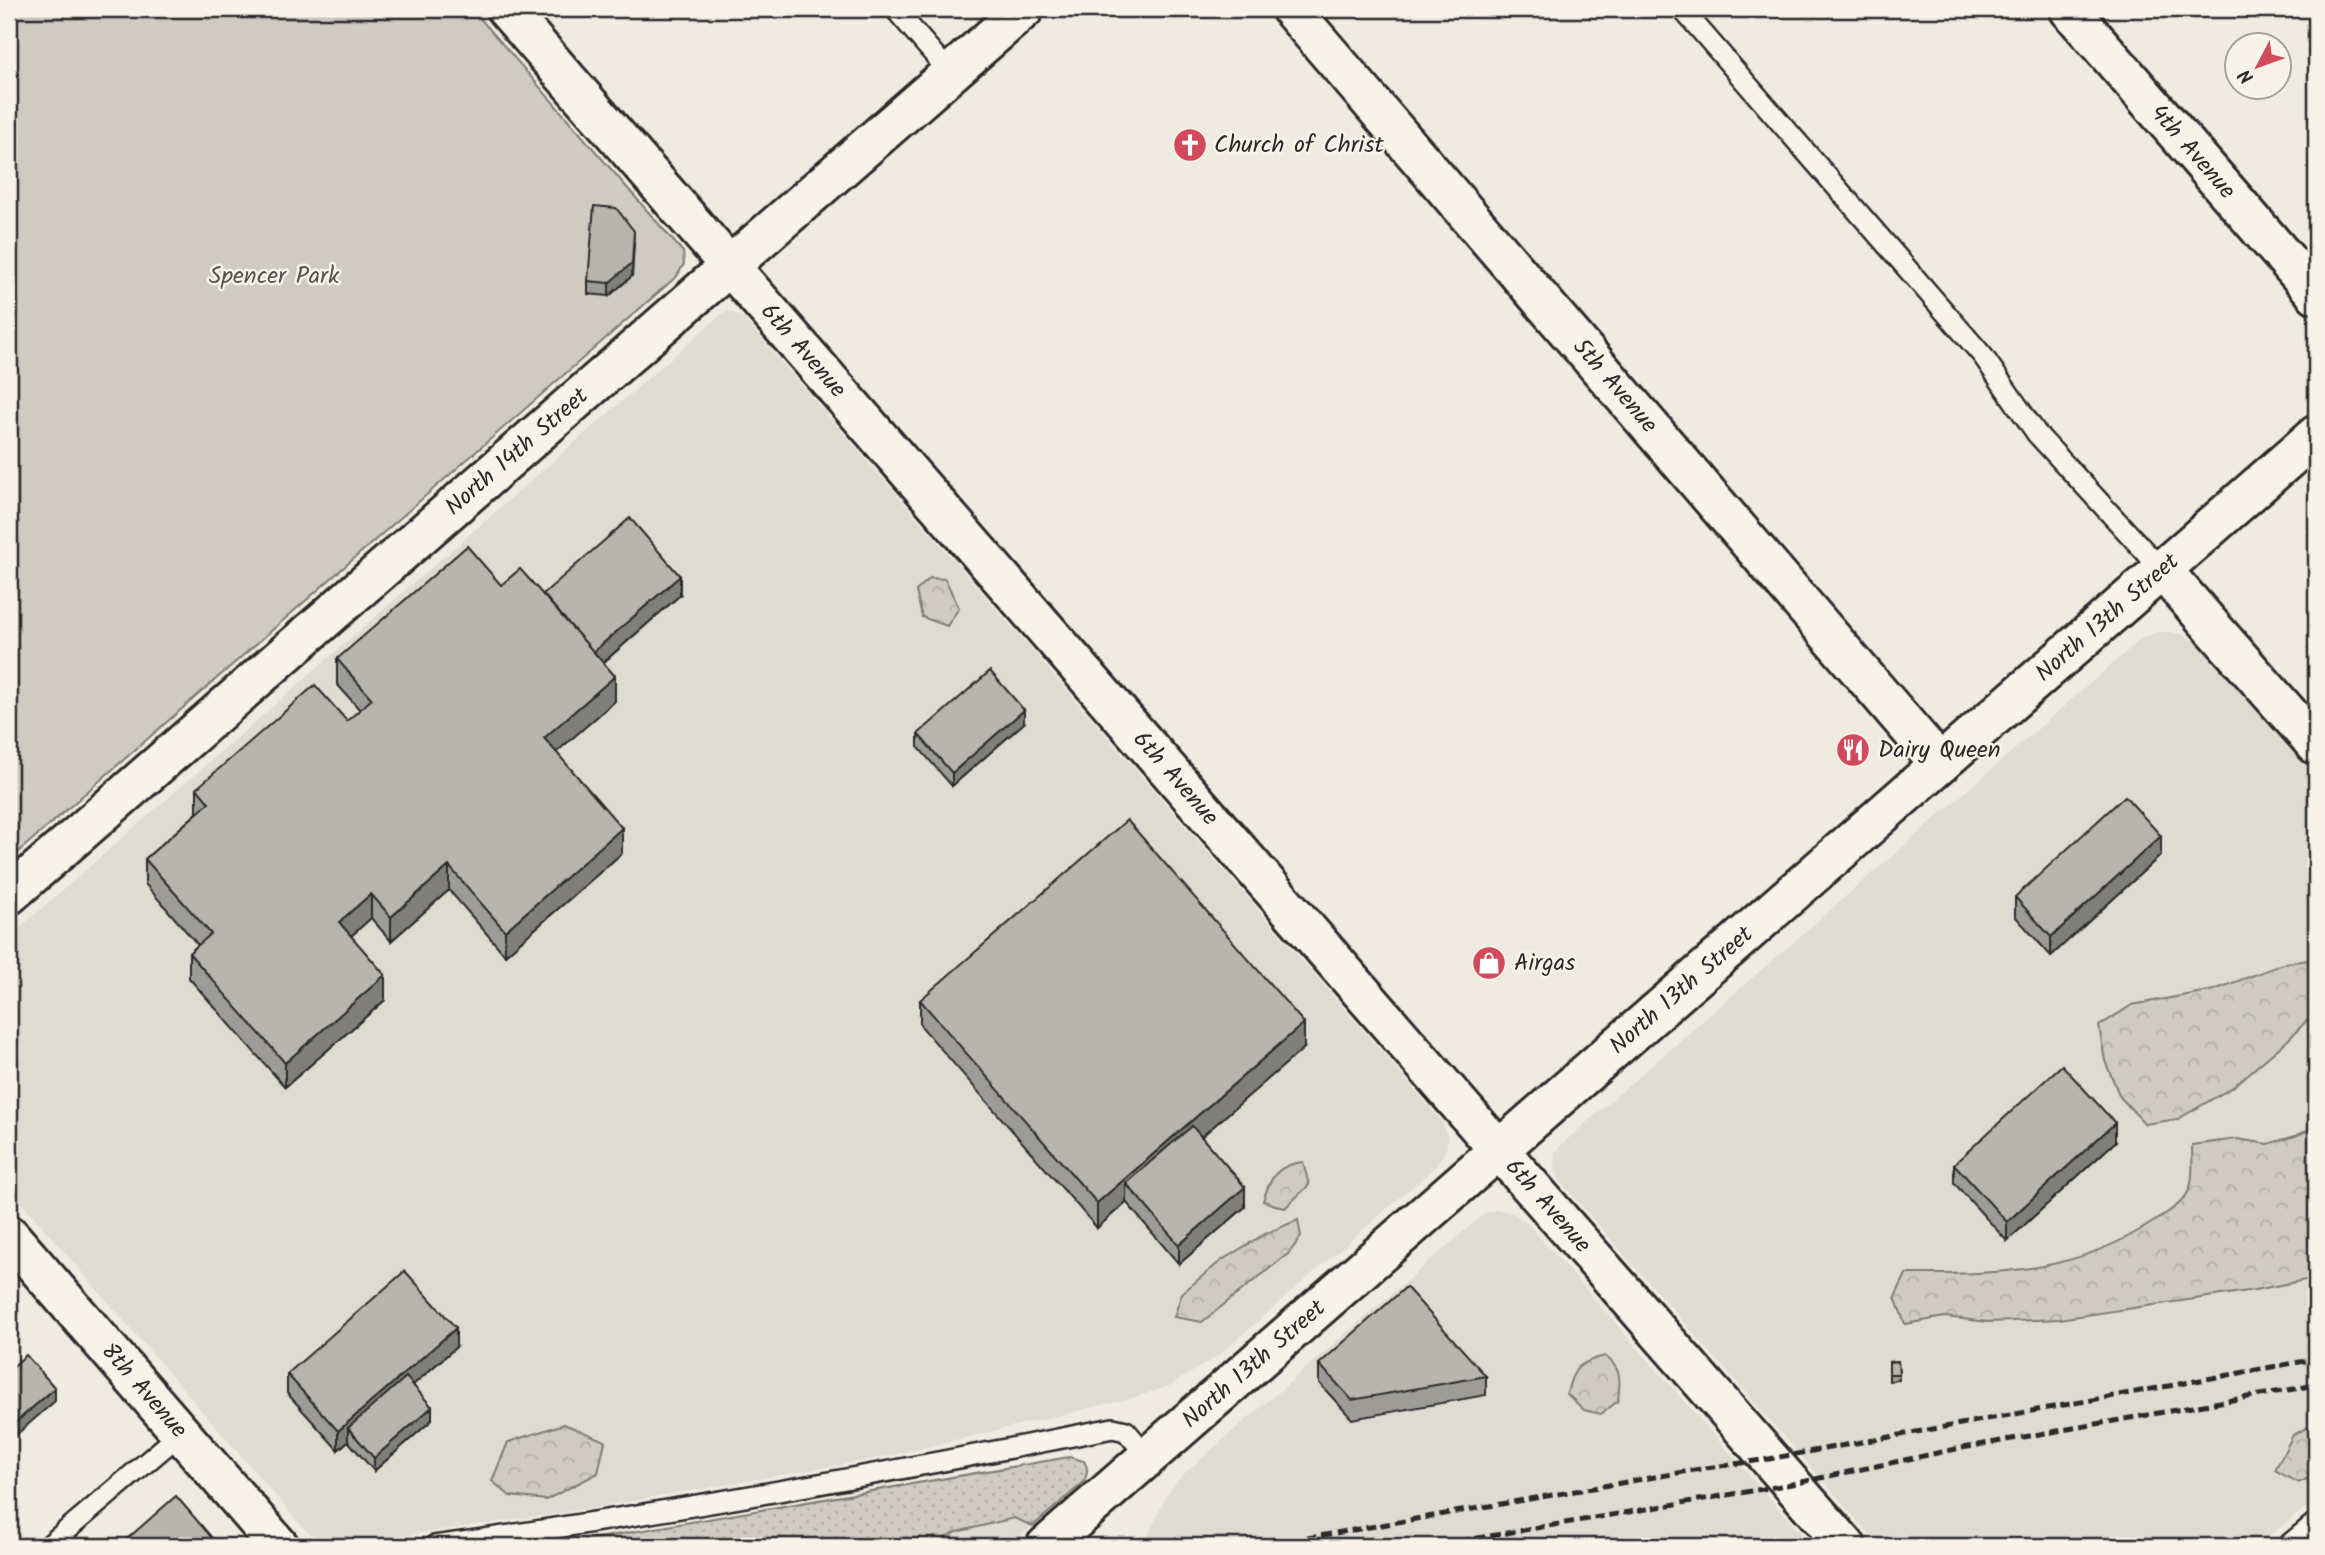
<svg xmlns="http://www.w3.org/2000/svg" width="2325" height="1555" font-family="Kalam,sans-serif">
<defs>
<pattern id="grass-dots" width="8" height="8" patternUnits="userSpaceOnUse" patternTransform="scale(1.75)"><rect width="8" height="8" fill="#cfcbc2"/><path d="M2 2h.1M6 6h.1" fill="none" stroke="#b2aea7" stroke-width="1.8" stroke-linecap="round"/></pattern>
<pattern id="forest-crowns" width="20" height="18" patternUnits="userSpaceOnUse" patternTransform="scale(1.75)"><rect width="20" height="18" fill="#cfcbc2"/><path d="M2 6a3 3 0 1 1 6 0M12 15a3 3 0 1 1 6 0" fill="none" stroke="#b2aea7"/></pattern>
</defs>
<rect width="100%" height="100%" fill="#efebe0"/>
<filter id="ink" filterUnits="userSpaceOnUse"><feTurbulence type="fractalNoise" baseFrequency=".0143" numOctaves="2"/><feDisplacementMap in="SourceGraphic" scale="14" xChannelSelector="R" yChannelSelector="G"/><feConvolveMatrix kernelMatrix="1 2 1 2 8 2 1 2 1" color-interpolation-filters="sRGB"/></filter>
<g filter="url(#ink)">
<g fill="#dedbd1">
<polygon points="729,311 743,318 1441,1120 1447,1135 1447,1147 1436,1166 1218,1356 1167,1387 1132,1398 889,1456 569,1512 351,1543 321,1539 306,1531 9,1188 9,937 724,312"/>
<polygon points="2158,632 2170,632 2183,635 2204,646 2316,772 2316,1499 2257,1546 1880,1546 1559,1180 1555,1166 1555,1152 1564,1142 2141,639"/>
<polygon points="1497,1209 1515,1214 1530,1226 1812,1546 1143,1546 1166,1497 1179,1478 1484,1214"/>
<polygon points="1014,1518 1033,1526 1008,1546 930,1546 957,1532"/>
</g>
<path fill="url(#grass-dots)" stroke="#7d7b76" stroke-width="2" d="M1069,1457L1084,1461C1089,1469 1087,1474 1084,1482L1033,1526L1014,1518L957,1532L930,1546H551Z"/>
<g fill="url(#forest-crowns)" stroke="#7d7b76" stroke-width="2">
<polygon points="930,578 945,579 959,608 947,626 922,617 916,591"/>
<polygon points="2316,959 2316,1011 2288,1040 2233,1087 2178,1119 2145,1124 2120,1097 2105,1061 2099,1026 2132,1005 2214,990 2286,963"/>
<path d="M2316,1127V1278L2255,1290L2059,1319L1988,1322L1945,1317L1905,1324L1895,1297L1906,1274C1998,1274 2076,1274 2156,1220C2168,1212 2186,1202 2190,1187C2194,1175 2192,1158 2192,1145L2237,1139L2268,1144L2295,1136Z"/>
<path d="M1303,1162L1309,1185L1285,1208L1263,1201C1270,1178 1276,1165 1303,1162Z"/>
<polygon points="1298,1220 1301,1237 1289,1253 1202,1322 1174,1317 1182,1293 1222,1260 1265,1234"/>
<path d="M1605,1356C1623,1370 1620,1380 1618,1401L1601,1414L1584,1410L1567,1394C1572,1368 1579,1362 1605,1356Z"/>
<polygon points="2316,1423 2316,1475 2298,1483 2275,1470 2293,1435"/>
<polygon points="564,1424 605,1441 598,1473 546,1500 510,1496 492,1481 508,1442"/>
</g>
<polygon fill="#cfcbc2" stroke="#7d7b76" stroke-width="2" points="9,9 472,9 683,252 684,264 677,276 9,860"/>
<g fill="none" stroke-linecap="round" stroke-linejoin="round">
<g stroke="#2b2b2b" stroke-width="24">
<g id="lane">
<polyline points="895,9 950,73"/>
<polyline points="1682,9 1983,356 2037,434 2162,570"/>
<polyline points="48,1546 181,1433"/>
<path d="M434,1546C662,1514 888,1473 1113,1428L1126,1431L1148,1457"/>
<polyline points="2287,1546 2316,1522"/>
</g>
</g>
<g stroke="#2b2b2b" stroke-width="44">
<g id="street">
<path id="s1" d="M506,9L1499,1150L1846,1546"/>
<path id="s2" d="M1291,9L1940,764"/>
<path id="s3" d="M2069,9L2316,294"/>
<polyline points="2162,570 2316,745"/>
<path id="s4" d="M9,895L1024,9"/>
</g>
</g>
<g stroke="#2b2b2b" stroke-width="44">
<g id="secondary">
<path id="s5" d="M9,1235L279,1546"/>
<path id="s6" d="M1046,1546L2316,435"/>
</g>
</g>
<use href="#lane" stroke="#f7f3e8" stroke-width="19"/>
<use href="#street" stroke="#f7f3e8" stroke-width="38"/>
<use href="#secondary" stroke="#f7f3e8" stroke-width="38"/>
<g stroke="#2b2b2b" stroke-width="5" stroke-dasharray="10 5" stroke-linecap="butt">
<polyline points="1262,1546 1706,1468 1769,1459 2316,1359"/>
<polyline points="1431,1546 1792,1484 1956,1449 2316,1385"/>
</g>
</g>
<g fill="#9e9c96" stroke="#2b2b2b" stroke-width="2">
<polygon points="634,244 632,276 609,296 588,294 588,281"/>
<polygon points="501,585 543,594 680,595 603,663 615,701 556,752 622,853 505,955 449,890 391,941 371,918 351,936 385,1000 285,1087 189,978 189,953 198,945 145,884 145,859 197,813 197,788 347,721 360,710 337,684 337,659"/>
<polygon points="1024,723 952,786 918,747 918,734"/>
<polygon points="2161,855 2051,956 2015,916 2015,897"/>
<polygon points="920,1000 1304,1048 1201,1137 1245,1207 1179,1264 1126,1202 1097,1228 920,1025"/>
<polygon points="2115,1142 2007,1241 1954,1183 1954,1164"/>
<polygon points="456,1347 413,1385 432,1420 374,1471 348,1441 338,1450 287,1393 287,1374"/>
<polygon points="1898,1361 1899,1380 1889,1381 1889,1362"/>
<polygon points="1319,1364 1486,1376 1486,1395 1352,1419 1319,1383"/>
</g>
<g fill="#817f7a" stroke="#2b2b2b" stroke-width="2">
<polygon points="634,231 632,276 609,296 609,283"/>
<polygon points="680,576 680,595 590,674 590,655"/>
<polygon points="615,676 615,701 544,763 544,738"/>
<polygon points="1024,710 1024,723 952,786 952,773"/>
<polygon points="622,828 622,853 505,955 505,931"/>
<polygon points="2161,836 2161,855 2051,956 2051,937"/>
<polygon points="449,866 449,890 391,941 391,917"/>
<polygon points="371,894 371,918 339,947 339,922"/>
<polygon points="385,975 385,1000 285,1087 285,1063"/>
<polygon points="1304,1023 1304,1048 1135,1194 1126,1183 1126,1202 1097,1228 1097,1203"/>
<polygon points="2115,1123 2115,1142 2007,1241 2007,1222"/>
<polygon points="1245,1187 1245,1207 1179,1264 1179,1245"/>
<polygon points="456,1328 456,1347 355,1436 348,1428 348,1441 338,1450 338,1431"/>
<polygon points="55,1388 55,1401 9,1441 9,1428"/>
<polygon points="432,1407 432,1420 374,1471 374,1458"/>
</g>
<g fill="#b8b5ae" stroke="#2b2b2b" stroke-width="2">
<polygon points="594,206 616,208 634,231 632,263 609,283 588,281"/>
<polygon points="630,518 680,576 593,652 543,594"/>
<polygon points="467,546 501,585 520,569 615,676 544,738 622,828 505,931 449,866 391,917 371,894 339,922 385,975 285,1063 189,953 211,934 145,859 209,803 197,788 315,685 347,721 372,699 337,659"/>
<polygon points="990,671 1024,710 952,773 918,734"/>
<polygon points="2125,796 2161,836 2051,937 2015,897"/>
<polygon points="1127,820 1304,1023 1097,1203 920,1000"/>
<polygon points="2062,1065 2115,1123 2007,1222 1954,1164"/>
<polygon points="1192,1126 1245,1187 1179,1245 1126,1183"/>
<polygon points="405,1271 456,1328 338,1431 287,1374"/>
<polygon points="1406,1287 1486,1376 1352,1400 1319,1364"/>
<polygon points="26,1355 55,1388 9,1428 9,1370"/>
<polygon points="1898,1361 1899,1374 1889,1374 1889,1362"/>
<polygon points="406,1377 432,1407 374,1458 348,1428"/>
<polygon points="176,1496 219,1546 119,1546"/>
<polygon points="1798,1539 1804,1546 1789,1546"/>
</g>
</g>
<defs>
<g id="church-disc" transform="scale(1.75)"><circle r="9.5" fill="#d1495b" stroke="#f7f3e8"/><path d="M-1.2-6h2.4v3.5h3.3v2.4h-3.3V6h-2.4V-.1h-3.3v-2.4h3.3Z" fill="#fff"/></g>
<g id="restaurant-disc" transform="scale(1.75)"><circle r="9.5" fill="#d1495b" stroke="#f7f3e8"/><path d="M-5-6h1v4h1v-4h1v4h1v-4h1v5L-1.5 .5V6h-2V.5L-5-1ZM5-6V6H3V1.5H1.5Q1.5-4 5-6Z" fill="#fff"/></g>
<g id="shop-disc" transform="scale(1.75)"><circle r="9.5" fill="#d1495b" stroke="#f7f3e8"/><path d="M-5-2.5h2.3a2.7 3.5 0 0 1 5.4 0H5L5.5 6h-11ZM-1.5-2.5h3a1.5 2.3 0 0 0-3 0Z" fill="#fff"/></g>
</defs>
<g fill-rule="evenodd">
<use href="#church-disc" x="1190" y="145"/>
<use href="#restaurant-disc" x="1853" y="750"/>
<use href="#shop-disc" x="1489" y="963"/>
</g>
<g text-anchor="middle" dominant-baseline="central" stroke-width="5" stroke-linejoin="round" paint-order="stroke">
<g font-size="24" fill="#2b2b2b" stroke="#f7f3e8" text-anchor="start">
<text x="1214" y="145">Church of Christ</text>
<text x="1878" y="750">Dairy Queen</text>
<text x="1514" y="963">Airgas</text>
</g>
<g font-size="24" fill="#2b2b2b" stroke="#f7f3e8">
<text stroke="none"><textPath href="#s3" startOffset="189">4th Avenue</textPath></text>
<text stroke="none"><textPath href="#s1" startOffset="453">6th Avenue</textPath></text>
<text stroke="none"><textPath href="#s2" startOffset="497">5th Avenue</textPath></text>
<text stroke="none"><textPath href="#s4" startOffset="674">North 14th Street</textPath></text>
<text stroke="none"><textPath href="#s6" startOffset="1410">North 13th Street</textPath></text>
<text stroke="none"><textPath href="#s1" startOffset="1020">6th Avenue</textPath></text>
<text stroke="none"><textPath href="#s6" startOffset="844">North 13th Street</textPath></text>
<text stroke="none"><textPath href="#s1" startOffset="1587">6th Avenue</textPath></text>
<text stroke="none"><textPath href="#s6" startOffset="276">North 13th Street</textPath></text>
<text stroke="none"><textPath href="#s5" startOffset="206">8th Avenue</textPath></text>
</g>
<g font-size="24" fill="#545351" stroke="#f7f3e8">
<text x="274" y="276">Spencer Park</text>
</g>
</g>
<rect width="2325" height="1555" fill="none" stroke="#f7f3e8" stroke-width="35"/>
<rect x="18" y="18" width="2290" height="1520" fill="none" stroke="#2b2b2b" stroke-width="2.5" filter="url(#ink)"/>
<g transform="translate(2258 66) rotate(229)"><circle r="33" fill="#f7f3e8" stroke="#a5a39c" stroke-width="2"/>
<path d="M0-5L12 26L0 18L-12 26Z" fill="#d1495b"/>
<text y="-10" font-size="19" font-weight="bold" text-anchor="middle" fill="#2b2b2b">N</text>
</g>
</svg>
